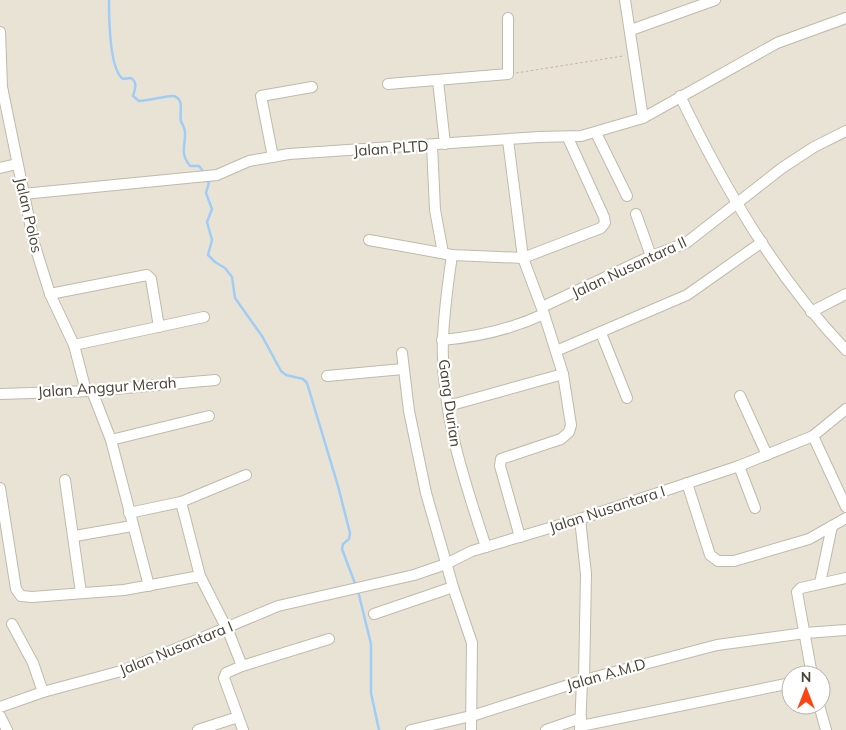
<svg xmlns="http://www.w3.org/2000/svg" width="846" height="730" font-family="Mulish,sans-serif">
<rect width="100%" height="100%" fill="#f4f1e7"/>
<path fill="#e9e3d5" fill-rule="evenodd" d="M0,0H846V730H0ZM791,675H821V705H791Z"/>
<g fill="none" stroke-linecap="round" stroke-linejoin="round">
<g stroke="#a0cdf5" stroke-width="2.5">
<path d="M109,0C109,17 109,69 123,79L131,78C138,83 135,89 133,96L139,101C147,101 170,95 174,96C185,100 179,112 181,121C182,124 185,128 185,132C186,146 179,152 190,166H199L205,174"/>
<polyline points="206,180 209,183 206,193 212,209 207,222 212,240 208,255 215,262 225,268 232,277 235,298 262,336 281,371 286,375 303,379 307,383 338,486 350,533 349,539 343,544 342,549 356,586"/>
<polyline points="358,591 371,644 371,693 379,730"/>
</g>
<g stroke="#c0baa9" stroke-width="12">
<g id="minor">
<polyline points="625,0 643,118"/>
<polyline points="631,30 715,0"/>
<polyline points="0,32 2,87 34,243 50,294 74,345 86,391"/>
<polyline points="438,81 445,144"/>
<polyline points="388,84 508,74 508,18"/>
<path d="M680,96C724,187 776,277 846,350"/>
<polyline points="596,133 627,196"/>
<polyline points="432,145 435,210 443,253"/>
<polyline points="273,157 261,96 312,87"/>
<polyline points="0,168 17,164"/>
<polyline points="23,194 217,175 249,161 289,154 539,137 581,136 643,118 777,43 846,18"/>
<polyline points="636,214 651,256"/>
<polyline points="369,240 452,255 523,258 601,228 605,223 604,217 568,138"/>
<path d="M452,255C448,283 444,310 443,339C440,410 464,480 486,547"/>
<polyline points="50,294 147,275 151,279 159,327"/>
<polyline points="542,307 651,256 686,243 782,168 814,147 846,131"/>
<polyline points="811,312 846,294"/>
<polyline points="601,333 627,398"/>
<path d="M442,340C477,337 512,329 544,314L523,258L508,140"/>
<polyline points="74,345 204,317"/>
<polyline points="556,351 687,295 762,242"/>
<polyline points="402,353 409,411 426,493 453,587 472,643 471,730"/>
<polyline points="327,376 403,369"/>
<polyline points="92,391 111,440 149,586"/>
<polyline points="0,394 92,391 215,380"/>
<polyline points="740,396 767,455"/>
<polyline points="448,406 563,374"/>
<polyline points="813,436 846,507"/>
<polyline points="111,440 209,416"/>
<polyline points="739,466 755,508"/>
<polyline points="65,480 81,593"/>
<polyline points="687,483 710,555 718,561 734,561 809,539 846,518"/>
<polyline points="0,488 16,589 21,596 32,597 124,590 200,576"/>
<polyline points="181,502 246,475"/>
<polyline points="129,513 181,502 200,576 229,633 242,666 226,673 224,678 243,730"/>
<polyline points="580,519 586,574 584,680"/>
<polyline points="75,536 132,526"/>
<polyline points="520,537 500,466 501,459 561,439 569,432 571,425 563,374 544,314"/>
<polyline points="820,583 832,526"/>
<polyline points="374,614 453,587"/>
<polyline points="12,624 33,663 43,692"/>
<polyline points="242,666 329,639"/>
<polyline points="812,675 797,592 801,588 846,578"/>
<polyline points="819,705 826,730"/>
<polyline points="0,707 43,692 125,670 278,606 414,575 446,564 472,551 580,519 739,466 813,436 846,409"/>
<polyline points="0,716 7,730"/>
<polyline points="581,726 791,683"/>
<polyline points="198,730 238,717"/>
<polyline points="411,730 475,715 584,680 717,645 805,633 846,630"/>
<polyline points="546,730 581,718"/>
<polyline points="580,730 582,681"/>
</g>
</g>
<polyline stroke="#c3b799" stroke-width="1" stroke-dasharray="2.5 2.5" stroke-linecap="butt" points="516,73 623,56"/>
<use href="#minor" stroke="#fff" stroke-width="10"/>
</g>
<g text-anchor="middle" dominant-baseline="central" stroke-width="4.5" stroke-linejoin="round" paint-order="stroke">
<g font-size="15" fill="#484235" stroke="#fff">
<text transform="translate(391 148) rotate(-4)">Jalan PLTD</text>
<text transform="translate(29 215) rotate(77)">Jalan Polos</text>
<text transform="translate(629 267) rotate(-25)">Jalan Nusantara II</text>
<text transform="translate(107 387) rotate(-4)">Jalan Anggur Merah</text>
<text transform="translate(450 403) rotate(82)">Gang Durian</text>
<text transform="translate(607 509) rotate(-18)">Jalan Nusantara I</text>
<text transform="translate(176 648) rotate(-22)">Jalan Nusantara I</text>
<text transform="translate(606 674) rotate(-16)">Jalan A.M.D</text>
</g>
</g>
<g transform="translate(806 690)"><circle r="24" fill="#ffffff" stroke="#b6b3ae"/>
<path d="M0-4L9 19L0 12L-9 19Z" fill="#ff4413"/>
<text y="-8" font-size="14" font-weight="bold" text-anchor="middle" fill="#484235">N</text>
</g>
</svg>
